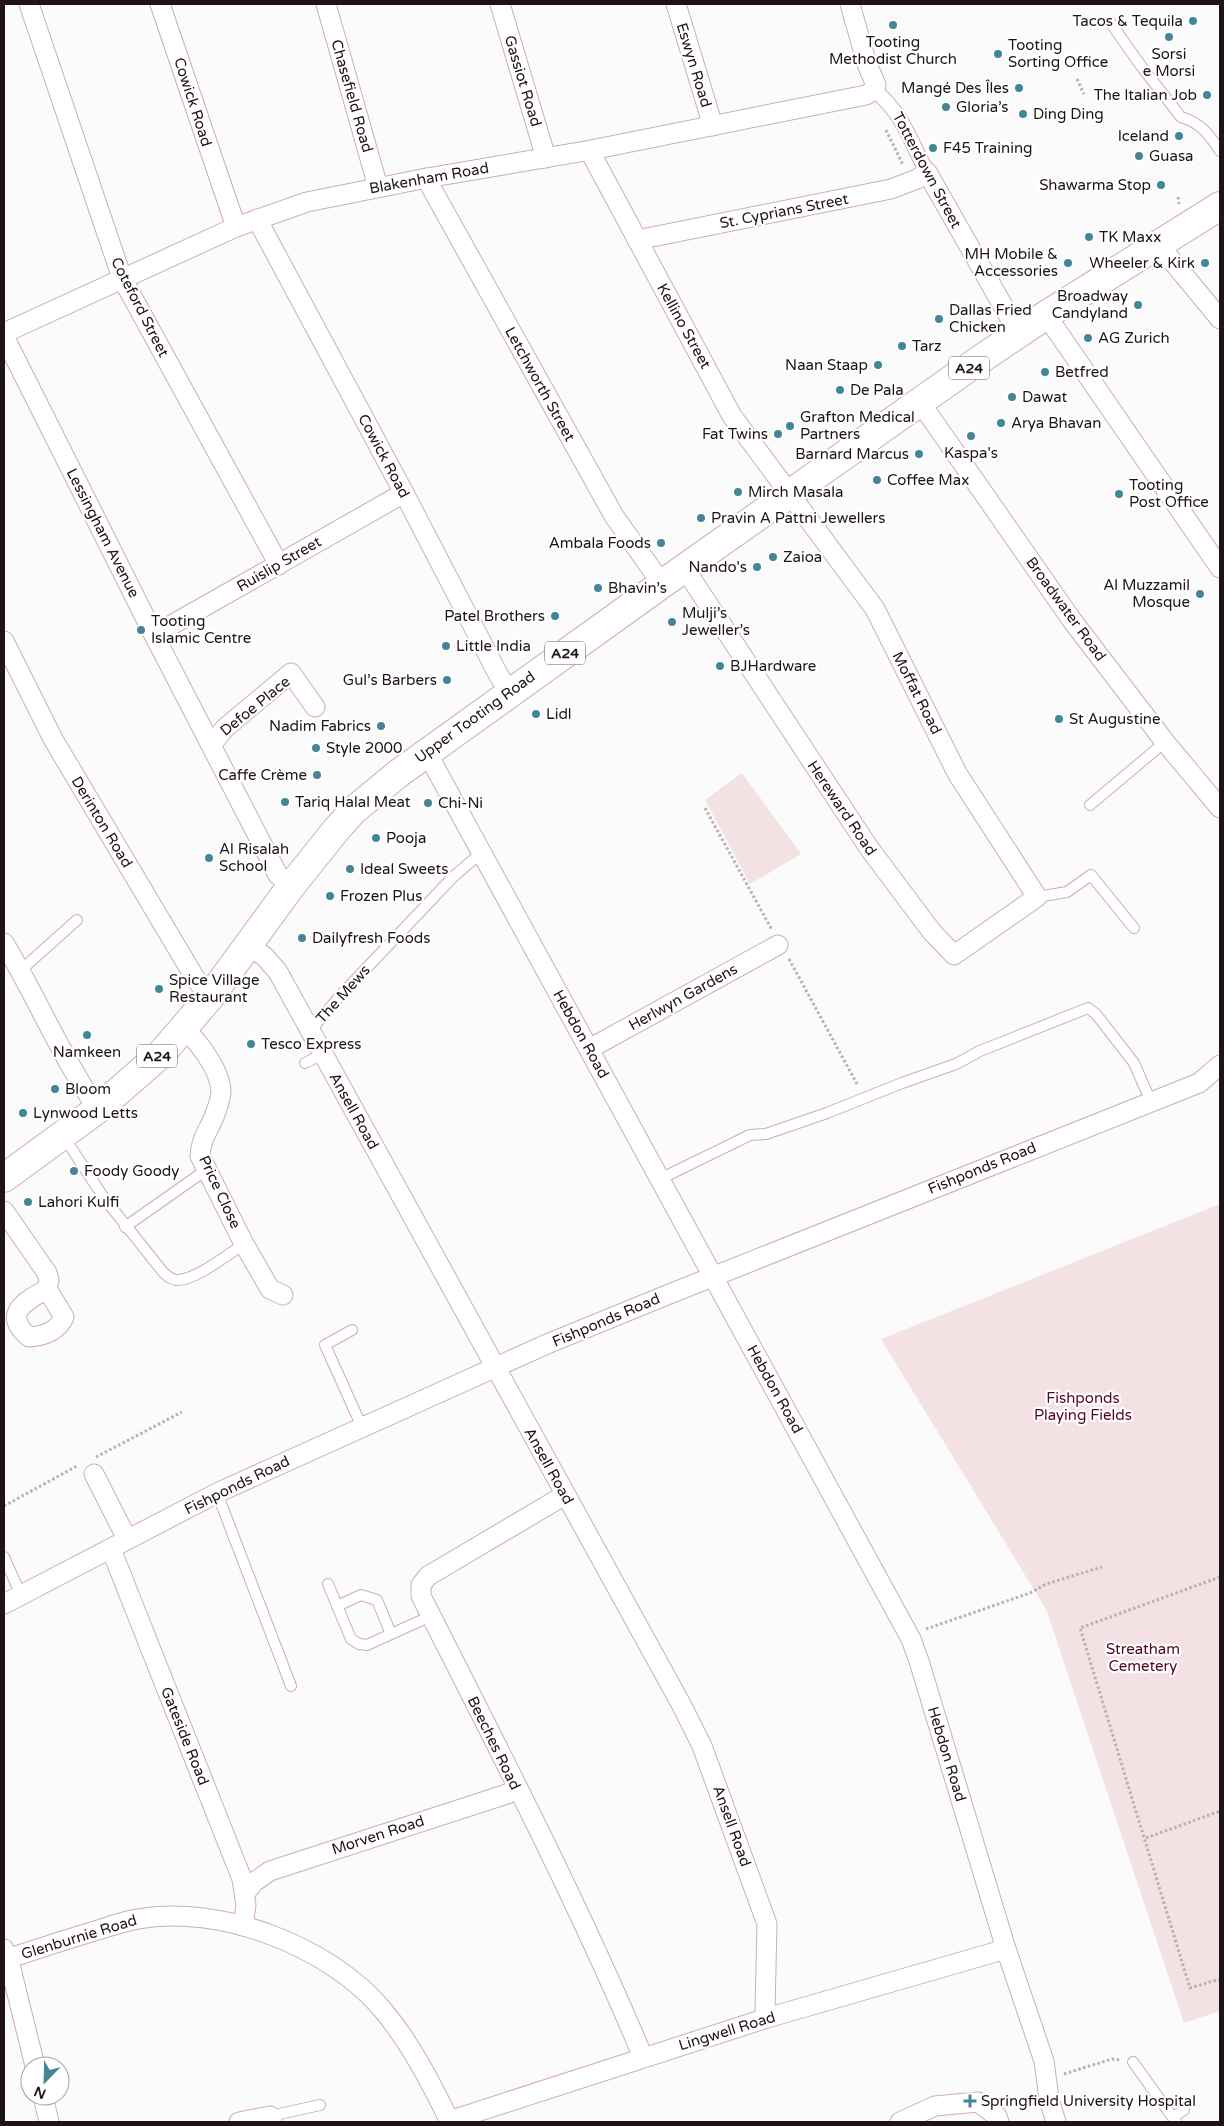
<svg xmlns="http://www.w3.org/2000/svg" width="1224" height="2126" font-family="'Varela Round',sans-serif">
<rect width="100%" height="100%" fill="#fbfbfb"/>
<g fill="#f4e1e4">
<polygon points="742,773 801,854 750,884 705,800"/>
<polygon points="1220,1204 1220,2011 1184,2023 1047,1611 881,1339"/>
</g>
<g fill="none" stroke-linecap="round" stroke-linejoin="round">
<g stroke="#d0acb2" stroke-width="12">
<g id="service">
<path d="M1110,22L1141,66L1181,117C1201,123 1209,134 1220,151"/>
<polyline points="1090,805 1165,742"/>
<polyline points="1037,897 1067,892 1091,875 1134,928"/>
<polyline points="21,970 77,920"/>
<polyline points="310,1031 341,995 453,877 482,852"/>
<polyline points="305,1063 323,1054"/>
<path d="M64,1137L104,1198L163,1272C167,1276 170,1279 176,1280C195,1281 228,1254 244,1244"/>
<polyline points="660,1179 750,1135 766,1134 827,1113 902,1083 956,1064 980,1051 1088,1008 1096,1014 1134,1063 1151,1102"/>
<polyline points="125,1227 206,1170"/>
<polyline points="352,1330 325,1345 362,1427"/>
<polyline points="217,1493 291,1686"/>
<polyline points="4,1557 21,1595"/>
<polyline points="328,1584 351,1639 359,1644 367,1645 431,1616"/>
<polyline points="337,1606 361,1595 377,1600 391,1634"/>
<polyline points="1133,2062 1176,2122"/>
<polyline points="270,2116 320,2105"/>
<polyline points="1173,2117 1184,2110"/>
</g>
</g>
<g stroke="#d0acb2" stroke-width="16">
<path id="pedestrian" d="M874,90C903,113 910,141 927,172"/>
</g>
<g stroke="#d0acb2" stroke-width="21">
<g id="minor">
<polyline points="29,4 122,278 279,565"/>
<polyline points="160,4 236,227"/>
<polyline points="326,4 378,187"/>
<polyline points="500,4 546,158"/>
<polyline points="676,4 713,126"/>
<polyline points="591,150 594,159 732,416 875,609 957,773 1037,897 954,955 932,932 869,848 685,569"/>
<polyline points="427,178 432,189 614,516 662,584"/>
<polyline points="257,219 404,493 499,676 510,692"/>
<polyline points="637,240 891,189 917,179 927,172 1019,334"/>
<polyline points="1159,245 1220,319"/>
<polyline points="1046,315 1220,568"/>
<polyline points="4,333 236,227 307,202 427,178 591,150 866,95 874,90 876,85 867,64 850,4"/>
<polyline points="4,336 154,635 278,875 292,885"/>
<polyline points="920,402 1071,619 1165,742 1220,808"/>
<polyline points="154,635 404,493"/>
<polyline points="4,641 53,739 195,978 210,997"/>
<polyline points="212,744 225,728 291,673 315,707"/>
<polyline points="426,751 911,1639 919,1661 1006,1949 1044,2061 1049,2099 1056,2122"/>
<path d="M4,943C37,997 61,1057 98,1109"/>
<polyline points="249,945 265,957 278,972 681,1704 702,1746 767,1924 765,2010 767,2018"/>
<path d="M184,1028C198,1042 220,1069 221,1091C221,1099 217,1109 214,1117C208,1132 201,1138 200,1156L244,1244L270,1289L283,1295"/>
<polyline points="589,1049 778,945"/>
<path d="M4,1211L47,1273L49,1280L47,1289L64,1317C57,1332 44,1336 29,1337C1,1313 26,1301 47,1289"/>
<polyline points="94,1474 127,1539"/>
<path d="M565,1495L428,1576L421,1585V1596C498,1748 577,1900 643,2057"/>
<polyline points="111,1549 242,1879 246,1905 243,1926"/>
<polyline points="4,1604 217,1493 547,1344 667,1295 1199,1083 1220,1065"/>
<polyline points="246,1892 254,1882 270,1871 507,1794 517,1789"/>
<polyline points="4,1949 10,1965 35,2066"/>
<path d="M7,1959C37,1949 68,1939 98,1930C111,1926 125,1921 138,1919C219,1904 329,1946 382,2009C410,2042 431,2083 450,2122"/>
<polyline points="43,2096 49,2122"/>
<polyline points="449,2121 767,2018 1006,1949"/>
<polyline points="239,2122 270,2116 272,2122"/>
<polyline points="900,2122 935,2106 978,2102 997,2116 999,2122"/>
</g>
</g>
<g stroke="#d0acb2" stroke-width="30">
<polyline id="trunk" points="4,1178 98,1109 161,1054 210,997 292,885 336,830 354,810 399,773 662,584 975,363 1046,315 1220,206"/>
</g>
<g stroke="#b6b2b3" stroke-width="3" stroke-dasharray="2.5 2.5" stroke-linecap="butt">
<polyline points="1077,79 1084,94"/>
<polyline points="886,130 903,165"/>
<polyline points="1178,197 1179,204"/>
<polyline points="705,808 772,930"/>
<polyline points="789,959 857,1084"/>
<polyline points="96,1457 182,1412"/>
<polyline points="4,1506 77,1466"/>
<polyline points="1220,1577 1080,1628 1190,1988 1220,1979"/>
<polyline points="926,1629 1030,1593 1046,1584 1102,1567"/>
<polyline points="1146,1838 1220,1811"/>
<polyline points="1064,2074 1112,2059 1120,2060"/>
</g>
<use href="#service" stroke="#fff" stroke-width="10"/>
<use href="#pedestrian" stroke="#fff" stroke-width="14"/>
<use href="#minor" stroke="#fff" stroke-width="19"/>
<use href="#trunk" stroke="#fff" stroke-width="28"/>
</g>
<g fill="#448697" stroke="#fff" stroke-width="2">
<circle cx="1193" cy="21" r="5"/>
<circle cx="893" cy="25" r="5"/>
<circle cx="1169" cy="37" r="5"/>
<circle cx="998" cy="54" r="5"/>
<circle cx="1019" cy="88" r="5"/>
<circle cx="1207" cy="95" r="5"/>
<circle cx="946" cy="107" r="5"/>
<circle cx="1023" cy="114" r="5"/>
<circle cx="1179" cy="136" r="5"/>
<circle cx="933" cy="148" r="5"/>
<circle cx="1139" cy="156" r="5"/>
<circle cx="1161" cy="185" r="5"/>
<circle cx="1089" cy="237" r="5"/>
<circle cx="1068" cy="263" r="5"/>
<circle cx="1205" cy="263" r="5"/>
<circle cx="1138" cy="305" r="5"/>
<circle cx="939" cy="319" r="5"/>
<circle cx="1088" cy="338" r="5"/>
<circle cx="902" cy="346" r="5"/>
<circle cx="878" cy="365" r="5"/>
<circle cx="1045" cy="372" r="5"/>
<circle cx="840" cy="390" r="5"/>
<circle cx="1012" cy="397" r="5"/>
<circle cx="1001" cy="423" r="5"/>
<circle cx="790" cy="426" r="5"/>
<circle cx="778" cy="434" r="5"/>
<circle cx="971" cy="436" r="5"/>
<circle cx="919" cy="454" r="5"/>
<circle cx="877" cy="480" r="5"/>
<circle cx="738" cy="492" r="5"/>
<circle cx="1119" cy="494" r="5"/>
<circle cx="701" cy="518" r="5"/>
<circle cx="661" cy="543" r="5"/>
<circle cx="773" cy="557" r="5"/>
<circle cx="757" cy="567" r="5"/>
<circle cx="598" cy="588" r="5"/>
<circle cx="1200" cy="594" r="5"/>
<circle cx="555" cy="616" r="5"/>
<circle cx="672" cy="622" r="5"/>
<circle cx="141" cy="630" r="5"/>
<circle cx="446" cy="646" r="5"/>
<circle cx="720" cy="666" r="5"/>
<circle cx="447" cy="680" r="5"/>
<circle cx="536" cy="714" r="5"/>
<circle cx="1059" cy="719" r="5"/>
<circle cx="381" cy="726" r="5"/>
<circle cx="316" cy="748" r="5"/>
<circle cx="317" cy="775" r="5"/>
<circle cx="285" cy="802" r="5"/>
<circle cx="428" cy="803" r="5"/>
<circle cx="376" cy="838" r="5"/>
<circle cx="209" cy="858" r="5"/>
<circle cx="350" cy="869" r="5"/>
<circle cx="330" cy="896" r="5"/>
<circle cx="302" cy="938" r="5"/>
<circle cx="159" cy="989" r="5"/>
<circle cx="87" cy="1035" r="5"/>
<circle cx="251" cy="1044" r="5"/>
<circle cx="55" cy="1089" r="5"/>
<circle cx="23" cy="1113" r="5"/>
<circle cx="74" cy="1171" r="5"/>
<circle cx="28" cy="1202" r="5"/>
<path d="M967.5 2093.5h5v5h5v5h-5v5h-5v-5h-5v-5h5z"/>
</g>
<g text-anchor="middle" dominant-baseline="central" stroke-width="4.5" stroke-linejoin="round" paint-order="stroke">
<g fill="#fff" stroke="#625a5b" stroke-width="1">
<rect x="949" y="356.5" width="40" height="23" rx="4"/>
<rect x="545" y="641.5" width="40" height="23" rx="4"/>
<rect x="137" y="1044.5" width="40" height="23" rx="4"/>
</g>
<g font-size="14" font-weight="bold" fill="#1f1315">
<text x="969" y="368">A24</text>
<text x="565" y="653">A24</text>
<text x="157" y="1056">A24</text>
</g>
<g font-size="15" fill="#1f1315" stroke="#fff" text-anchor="start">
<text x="1183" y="21" text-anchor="end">Tacos &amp; Tequila</text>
<text x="893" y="42" text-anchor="middle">Tooting<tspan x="893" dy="17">Methodist Church</tspan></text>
<text x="1008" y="45">Tooting<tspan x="1008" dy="17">Sorting Office</tspan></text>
<text x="1169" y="54" text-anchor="middle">Sorsi<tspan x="1169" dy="17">e Morsi</tspan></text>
<text x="1009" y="88" text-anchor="end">Mangé Des Îles</text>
<text x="1197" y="95" text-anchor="end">The Italian Job</text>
<text x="956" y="107">Gloria’s</text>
<text x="1033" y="114">Ding Ding</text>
<text x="1169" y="136" text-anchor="end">Iceland</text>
<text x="943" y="148">F45 Training</text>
<text x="1149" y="156">Guasa</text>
<text x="1151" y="185" text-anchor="end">Shawarma Stop</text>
<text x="1099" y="237">TK Maxx</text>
<text x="1058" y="254" text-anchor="end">MH Mobile &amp;<tspan x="1058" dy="17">Accessories</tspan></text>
<text x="1195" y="263" text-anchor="end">Wheeler &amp; Kirk</text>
<text x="1128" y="296" text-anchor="end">Broadway<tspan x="1128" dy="17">Candyland</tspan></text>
<text x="949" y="310">Dallas Fried<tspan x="949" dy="17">Chicken</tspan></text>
<text x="1098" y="338">AG Zurich</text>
<text x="912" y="346">Tarz</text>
<text x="868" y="365" text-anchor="end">Naan Staap</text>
<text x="1055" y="372">Betfred</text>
<text x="850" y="390">De Pala</text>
<text x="1022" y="397">Dawat</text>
<text x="800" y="417">Grafton Medical<tspan x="800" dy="17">Partners</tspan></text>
<text x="1011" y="423">Arya Bhavan</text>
<text x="768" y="434" text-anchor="end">Fat Twins</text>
<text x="971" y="453" text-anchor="middle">Kaspa's</text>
<text x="909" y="454" text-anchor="end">Barnard Marcus</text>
<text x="887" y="480">Coffee Max</text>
<text x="1129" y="485">Tooting<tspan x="1129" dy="17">Post Office</tspan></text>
<text x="748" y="492">Mirch Masala</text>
<text x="711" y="518">Pravin A Pattni Jewellers</text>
<text x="651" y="543" text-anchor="end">Ambala Foods</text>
<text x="783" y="557">Zaioa</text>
<text x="747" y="567" text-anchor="end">Nando's</text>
<text x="1190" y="585" text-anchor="end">Al Muzzamil<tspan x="1190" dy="17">Mosque</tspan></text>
<text x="608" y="588">Bhavin’s</text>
<text x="682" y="613">Mulji’s<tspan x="682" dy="17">Jeweller’s</tspan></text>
<text x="545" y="616" text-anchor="end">Patel Brothers</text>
<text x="151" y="621">Tooting<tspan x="151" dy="17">Islamic Centre</tspan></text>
<text x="456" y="646">Little India</text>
<text x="730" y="666">BJHardware</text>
<text x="437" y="680" text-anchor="end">Gul’s Barbers</text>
<text x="546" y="714">Lidl</text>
<text x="1069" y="719">St Augustine</text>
<text x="371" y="726" text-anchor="end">Nadim Fabrics</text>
<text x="326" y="748">Style 2000</text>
<text x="307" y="775" text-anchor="end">Caffe Crème</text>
<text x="295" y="802">Tariq Halal Meat</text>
<text x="438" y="803">Chi-Ni</text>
<text x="386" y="838">Pooja</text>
<text x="219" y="849">Al Risalah<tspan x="219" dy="17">School</tspan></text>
<text x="360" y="869">Ideal Sweets</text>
<text x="340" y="896">Frozen Plus</text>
<text x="312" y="938">Dailyfresh Foods</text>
<text x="169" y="980">Spice Village<tspan x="169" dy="17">Restaurant</tspan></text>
<text x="261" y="1044">Tesco Express</text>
<text x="87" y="1052" text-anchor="middle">Namkeen</text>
<text x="65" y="1089">Bloom</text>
<text x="33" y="1113">Lynwood Letts</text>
<text x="84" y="1171">Foody Goody</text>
<text x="38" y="1202">Lahori Kulfi</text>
<text x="981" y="2101">Springfield University Hospital</text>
</g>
<g font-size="15" fill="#1f1315" stroke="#fff">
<text transform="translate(694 65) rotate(73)">Eswyn Road</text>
<text transform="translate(523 81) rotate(73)">Gassiot Road</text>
<text transform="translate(352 96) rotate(74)">Chasefield Road</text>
<text transform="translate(193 102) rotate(72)">Cowick Road</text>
<text transform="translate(927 170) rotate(62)">Totterdown Street</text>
<text transform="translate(429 178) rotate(-10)">Blakenham Road</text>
<text transform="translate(784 211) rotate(-11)">St. Cyprians Street</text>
<text transform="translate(140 307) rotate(63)">Coteford Street</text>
<text transform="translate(684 326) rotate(61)">Kellino Street</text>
<text transform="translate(540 384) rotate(61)">Letchworth Street</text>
<text transform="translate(384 456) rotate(62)">Cowick Road</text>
<text transform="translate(103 533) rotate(63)">Lessingham Avenue</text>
<text transform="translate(279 564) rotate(-30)">Ruislip Street</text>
<text transform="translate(1066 609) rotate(54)">Broadwater Road</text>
<text transform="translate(917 693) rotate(63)">Moffat Road</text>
<text transform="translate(255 706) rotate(-39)">Defoe Place</text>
<text transform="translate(475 717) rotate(-36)">Upper Tooting Road</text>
<text transform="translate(842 808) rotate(56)">Hereward Road</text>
<text transform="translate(102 822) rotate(59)">Derinton Road</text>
<text transform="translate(343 994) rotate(-48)">The Mews</text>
<text transform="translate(683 997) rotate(-29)">Herlwyn Gardens</text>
<text transform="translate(581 1034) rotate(61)">Hebdon Road</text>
<text transform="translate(354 1111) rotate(61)">Ansell Road</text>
<text transform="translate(982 1168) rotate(-22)">Fishponds Road</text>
<text transform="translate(220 1192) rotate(65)">Price Close</text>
<text transform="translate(606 1320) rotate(-23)">Fishponds Road</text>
<text transform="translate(775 1389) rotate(61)">Hebdon Road</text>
<text transform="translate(549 1466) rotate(61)">Ansell Road</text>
<text transform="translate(237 1485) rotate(-26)">Fishponds Road</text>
<text transform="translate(185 1736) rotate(68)">Gateside Road</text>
<text transform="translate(494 1743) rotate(64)">Beeches Road</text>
<text transform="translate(947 1754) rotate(73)">Hebdon Road</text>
<text transform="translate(732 1826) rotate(70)">Ansell Road</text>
<text transform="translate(378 1835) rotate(-18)">Morven Road</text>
<text transform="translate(79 1937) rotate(-17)">Glenburnie Road</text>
<text transform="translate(727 2031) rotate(-17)">Lingwell Road</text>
</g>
<g font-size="15" fill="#570323" stroke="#fff">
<text x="1083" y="1398">Fishponds<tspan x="1083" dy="17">Playing Fields</tspan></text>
<text x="1143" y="1649">Streatham<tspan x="1143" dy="17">Cemetery</tspan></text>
</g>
</g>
<rect width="1224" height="2126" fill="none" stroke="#1f1315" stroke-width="10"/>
<g transform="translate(45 2081) rotate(203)"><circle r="24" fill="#ffffff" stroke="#a5a1a1"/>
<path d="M0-4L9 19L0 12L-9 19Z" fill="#448697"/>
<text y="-8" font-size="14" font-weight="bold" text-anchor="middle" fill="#1f1315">N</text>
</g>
</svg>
